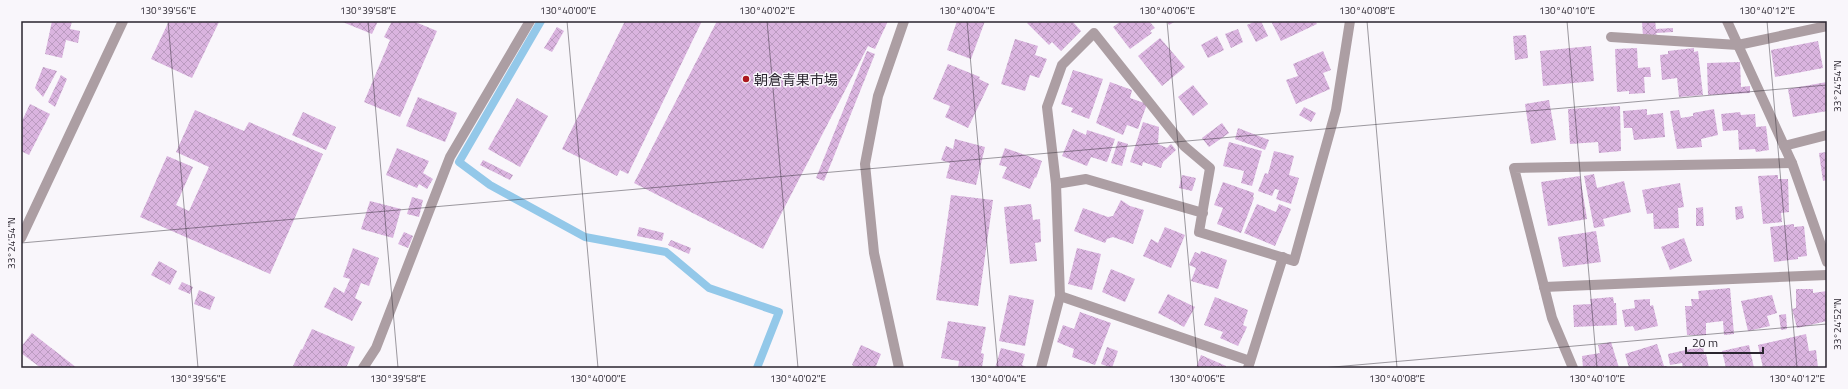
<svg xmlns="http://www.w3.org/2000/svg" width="1848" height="389" font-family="'Titillium Web','Noto Sans JP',sans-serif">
<defs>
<pattern id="building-cross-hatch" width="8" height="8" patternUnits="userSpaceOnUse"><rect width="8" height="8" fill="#dab4df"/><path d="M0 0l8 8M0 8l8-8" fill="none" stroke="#bb9bc0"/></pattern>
</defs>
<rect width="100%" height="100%" fill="#f9f6fb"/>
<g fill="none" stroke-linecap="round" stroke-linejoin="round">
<polyline stroke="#93c8e9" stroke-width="8" points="541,21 459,162 490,185 585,237 666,252 709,288 779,312 757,368"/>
</g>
<g fill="url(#building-cross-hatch)">
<polygon points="52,21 72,21 70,29 80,31 78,43 66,40 62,58 45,54"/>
<polygon points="169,21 219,22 192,78 151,59"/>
<polygon points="340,21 378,21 372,34"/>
<polygon points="392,21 413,21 437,31 400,117 364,102 390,40 384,37"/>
<polygon points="625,21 702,21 628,174 620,170 617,176 562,149"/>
<polygon points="717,21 888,21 875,49 868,46 763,249 634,183"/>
<polygon points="957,21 985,21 971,59 947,50"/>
<polygon points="1029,21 1075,21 1073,22 1081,31 1061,51 1052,42 1049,45 1027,23"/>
<polygon points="1121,21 1149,21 1155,28 1150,31 1152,33 1130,49 1113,27"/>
<polygon points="1167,21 1176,21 1169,25"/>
<polygon points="1256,21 1261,21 1268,36 1256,42 1247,25"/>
<polygon points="1271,21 1315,21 1317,24 1281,41"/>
<polygon points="1642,21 1655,21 1656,29 1673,28 1673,32 1656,33 1657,36 1643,37"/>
<polygon points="557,27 564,31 552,52 544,48"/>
<polygon points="1238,29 1243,42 1231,48 1225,34"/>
<polygon points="1526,35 1528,58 1515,60 1513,36"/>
<polygon points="1217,36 1224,50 1208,58 1201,45"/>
<polygon points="1160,38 1185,67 1162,86 1138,56"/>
<polygon points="1015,39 1038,46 1035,55 1047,59 1039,78 1030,75 1025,91 1001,84"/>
<polygon points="1818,41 1823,68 1775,77 1771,50"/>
<polygon points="1591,46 1594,81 1543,86 1540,51"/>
<polygon points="1637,48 1638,68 1650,67 1651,77 1644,77 1645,93 1629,94 1629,91 1617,92 1615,49"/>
<polygon points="1694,48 1694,52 1698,51 1703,95 1679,97 1677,78 1662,80 1660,55 1668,54 1668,51"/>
<polygon points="867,51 875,54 824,181 816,178"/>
<polygon points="1323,51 1331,70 1323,73 1330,89 1296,104 1286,80 1298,76 1293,64"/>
<polygon points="1740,62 1741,87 1750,86 1750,93 1708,95 1707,63"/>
<polygon points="948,64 980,77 979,79 989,84 968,128 945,117 950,106 933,99"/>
<polygon points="43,67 57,71 43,97 35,88"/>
<polygon points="1073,70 1103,79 1089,119 1071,112 1073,108 1061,104"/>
<polygon points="61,75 67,79 55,107 48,102"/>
<polygon points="1110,82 1132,90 1130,98 1147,104 1138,129 1127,125 1123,135 1096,123"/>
<polygon points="1827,82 1827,111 1793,117 1788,89"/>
<polygon points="1193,85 1208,104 1193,116 1178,97"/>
<polygon points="418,97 457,113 445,142 406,126"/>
<polygon points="517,98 548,116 520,167 488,149"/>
<polygon points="1549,100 1556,140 1531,144 1525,104"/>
<polygon points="30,104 50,114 29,155 21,151 21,123"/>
<polygon points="1620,106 1621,151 1599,153 1598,142 1570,144 1568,109"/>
<polygon points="1304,107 1316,113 1311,122 1299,115"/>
<polygon points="1647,109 1647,115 1663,113 1665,137 1634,140 1632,128 1624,128 1623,111"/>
<polygon points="1714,109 1718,135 1701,139 1702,147 1677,149 1670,111 1679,110 1681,118 1693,116 1693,113"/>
<polygon points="195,110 244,131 249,122 323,154 270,274 140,217 167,156 193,167 176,205 189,211 209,167 176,152"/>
<polygon points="303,112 336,127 326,150 292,135"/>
<polygon points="1740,112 1741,115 1755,114 1756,127 1766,126 1769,150 1756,152 1755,149 1739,150 1738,130 1723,131 1721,114"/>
<polygon points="1143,122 1159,127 1158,144 1167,148 1171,144 1176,150 1163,162 1161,168 1143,162 1142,166 1130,162"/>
<polygon points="1222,123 1229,133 1209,147 1202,138"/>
<polygon points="1238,128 1269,140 1265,150 1235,139"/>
<polygon points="1073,129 1086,135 1087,130 1115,139 1107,162 1091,157 1087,166 1062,156"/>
<polygon points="955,139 985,147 976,185 946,178 950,163 941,160 946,146 953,149"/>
<polygon points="1118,141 1128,144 1122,166 1111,163"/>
<polygon points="1229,142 1262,151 1252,186 1241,183 1244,171 1223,166"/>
<polygon points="397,148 429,161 423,173 433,179 427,189 419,184 417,188 386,175"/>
<polygon points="1005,148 1042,161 1036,178 1035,177 1030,189 1002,178 1007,167 999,165"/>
<polygon points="1274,151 1294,156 1289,175 1299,178 1291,204 1276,199 1279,190 1275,189 1272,196 1258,191 1265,173 1268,174"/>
<polygon points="1827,152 1827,180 1823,181 1819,153"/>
<polygon points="483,160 513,175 510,180 480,165"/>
<polygon points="1594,174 1597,188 1624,181 1631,212 1603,219 1605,226 1594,228 1584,176"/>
<polygon points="1182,175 1196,178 1192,191 1179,188"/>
<polygon points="1778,175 1778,179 1788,179 1789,212 1781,213 1782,222 1763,224 1758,176"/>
<polygon points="1580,176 1587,219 1548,226 1541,182"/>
<polygon points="1223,182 1254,193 1253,197 1254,198 1241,233 1217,224 1223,208 1214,205"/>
<polygon points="1680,183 1684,207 1678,208 1679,228 1654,229 1653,213 1647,214 1642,190"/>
<polygon points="951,195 993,200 978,306 936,300"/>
<polygon points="412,197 423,200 419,217 407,214"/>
<polygon points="1121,200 1130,206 1144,210 1133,244 1113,237 1107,239 1105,243 1074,231 1083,208 1108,217 1113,216"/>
<polygon points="370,201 401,209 393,238 361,229"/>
<polygon points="1031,204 1033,220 1040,219 1041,242 1035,243 1037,261 1010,264 1004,207"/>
<polygon points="1257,204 1276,212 1279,204 1291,209 1275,246 1244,233"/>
<polygon points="1742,206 1744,218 1736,220 1735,207"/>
<polygon points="1703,207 1704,226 1696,226 1696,208"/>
<polygon points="1794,224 1794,227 1804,226 1807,256 1798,257 1798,259 1774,262 1770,227"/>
<polygon points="639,227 664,233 662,241 637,236"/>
<polygon points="1165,227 1185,235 1171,268 1143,256 1151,239 1158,243"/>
<polygon points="1596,231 1601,262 1563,267 1558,237"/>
<polygon points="404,232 413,236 408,248 398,244"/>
<polygon points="1684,238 1692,261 1670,270 1661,247"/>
<polygon points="671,240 691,248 689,254 668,245"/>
<polygon points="353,248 379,258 369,286 361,283 355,298 362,302 352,321 324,307 334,287 344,293 350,279 343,277"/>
<polygon points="1077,248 1101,254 1092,290 1068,284"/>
<polygon points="1201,251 1227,260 1218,289 1191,281 1196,268 1189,265 1195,252 1200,254"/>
<polygon points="159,261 177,271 170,285 151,275"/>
<polygon points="1111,269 1135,279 1125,302 1102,292"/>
<polygon points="182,282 193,287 190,294 178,289"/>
<polygon points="1730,288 1734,334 1724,335 1723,321 1706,323 1706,335 1687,335 1685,306 1692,306 1691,299 1699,299 1698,291"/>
<polygon points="1796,289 1813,289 1813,293 1827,291 1827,321 1797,328 1792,309 1796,308"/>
<polygon points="199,290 215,297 210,310 194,304"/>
<polygon points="1168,294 1195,307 1184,327 1158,313"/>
<polygon points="1009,295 1034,300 1025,346 999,341"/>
<polygon points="1772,295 1777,313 1767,316 1770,326 1748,331 1741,301"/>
<polygon points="1215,297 1248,310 1243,325 1247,327 1238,346 1220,338 1223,332 1204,325"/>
<polygon points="1613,297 1614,303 1616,303 1617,325 1574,327 1573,305 1591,304 1590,299"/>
<polygon points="1650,299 1650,306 1653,305 1658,326 1635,331 1633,326 1625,327 1622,310 1635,308 1634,300"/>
<polygon points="1080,312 1111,323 1095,365 1072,357 1074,349 1057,342 1063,325 1074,329"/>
<polygon points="1786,314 1787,329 1781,330 1779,315"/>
<polygon points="948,321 986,327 981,353 984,354 982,368 958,368 959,361 941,358"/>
<polygon points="312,329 355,347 346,368 298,368 293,366 301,349 302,350"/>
<polygon points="32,333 77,368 41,368 21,353 21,347"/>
<polygon points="1806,334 1809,351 1816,350 1818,368 1763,368 1758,345"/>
<polygon points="1611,342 1619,368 1583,368 1582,356 1600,353 1598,345"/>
<polygon points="1703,343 1704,355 1706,354 1709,368 1683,368 1682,363 1670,365 1668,354 1695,348 1695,344"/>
<polygon points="1657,344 1664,366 1667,366 1667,368 1629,368 1625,354"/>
<polygon points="861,345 881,354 876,366 880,368 858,368 852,365"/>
<polygon points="1749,345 1754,368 1726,368 1722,351"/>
<polygon points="1107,347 1118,351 1112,368 1101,364"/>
<polygon points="1001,348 1025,354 1022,365 1028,368 995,368"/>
<polygon points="1201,355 1226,366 1226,368 1196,368"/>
</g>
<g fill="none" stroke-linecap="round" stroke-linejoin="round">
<g stroke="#ac9ea3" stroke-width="10">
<polyline points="1727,21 1792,163 1827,262"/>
<polyline points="1611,37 1738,45 1827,26"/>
<polyline points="1784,146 1827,135"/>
<polyline points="1203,213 1086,179 1056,184 1047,107 1062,65 1094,33 1184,146 1210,168 1199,232 1294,261 1336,110 1350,21"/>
<polyline points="1544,287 1827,275"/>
<polyline points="1060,296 1250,361"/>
<polyline points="363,368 376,348 450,157 530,21"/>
<polyline points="1041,368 1060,296 1056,184"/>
<polyline points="1248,368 1283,257"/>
<polyline points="1573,368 1552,318 1514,168 1792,163"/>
</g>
<g stroke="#ac9ea3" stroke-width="10">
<polyline points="21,238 123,21"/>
<polyline points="899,368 874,253 865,164 878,96 904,21"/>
</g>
</g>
<path fill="none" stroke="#2a252f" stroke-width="1" stroke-opacity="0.45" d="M168,21L198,368M368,21L398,368M567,21L598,368M767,21L798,368M967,21L998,368M1167,21L1198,368M1367,21L1397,368M1567,21L1597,368M1767,21L1797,368M21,243L1827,85M1322,368L1827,324"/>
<circle fill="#ac191e" stroke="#f9f6fb" stroke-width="1.5" cx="746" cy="79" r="4"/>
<g text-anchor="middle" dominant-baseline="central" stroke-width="3" stroke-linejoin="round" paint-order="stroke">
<g font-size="14" fill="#2a252f" stroke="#f9f6fb" text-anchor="start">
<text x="754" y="79">朝倉青果市場</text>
</g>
</g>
<rect width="1848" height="389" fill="none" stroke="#f9f6fb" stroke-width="44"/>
<path d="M1686 347v6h77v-6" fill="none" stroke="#2a252f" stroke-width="2"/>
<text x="1692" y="347" font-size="12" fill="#2a252f" stroke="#f9f6fb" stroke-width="3" paint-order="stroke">20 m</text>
<rect x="22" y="22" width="1804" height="345" fill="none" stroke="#2a252f" stroke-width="1.5"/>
<g font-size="10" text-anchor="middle" fill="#2a252f">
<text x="168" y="14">130°39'56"E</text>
<text x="368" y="14">130°39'58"E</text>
<text x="568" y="14">130°40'00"E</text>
<text x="767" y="14">130°40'02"E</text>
<text x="967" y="14">130°40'04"E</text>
<text x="1167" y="14">130°40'06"E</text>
<text x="1367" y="14">130°40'08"E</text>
<text x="1567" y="14">130°40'10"E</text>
<text x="1767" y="14">130°40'12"E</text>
<text transform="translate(1837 86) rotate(-90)" y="4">33°24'54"N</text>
<text transform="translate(11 243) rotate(-90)" y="4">33°24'54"N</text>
<text transform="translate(1837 324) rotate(-90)" y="4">33°24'52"N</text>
<text x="198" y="382">130°39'56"E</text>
<text x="398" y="382">130°39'58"E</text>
<text x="598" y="382">130°40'00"E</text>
<text x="798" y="382">130°40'02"E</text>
<text x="998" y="382">130°40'04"E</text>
<text x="1197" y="382">130°40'06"E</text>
<text x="1397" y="382">130°40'08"E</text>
<text x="1597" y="382">130°40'10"E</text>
<text x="1797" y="382">130°40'12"E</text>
</g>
</svg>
